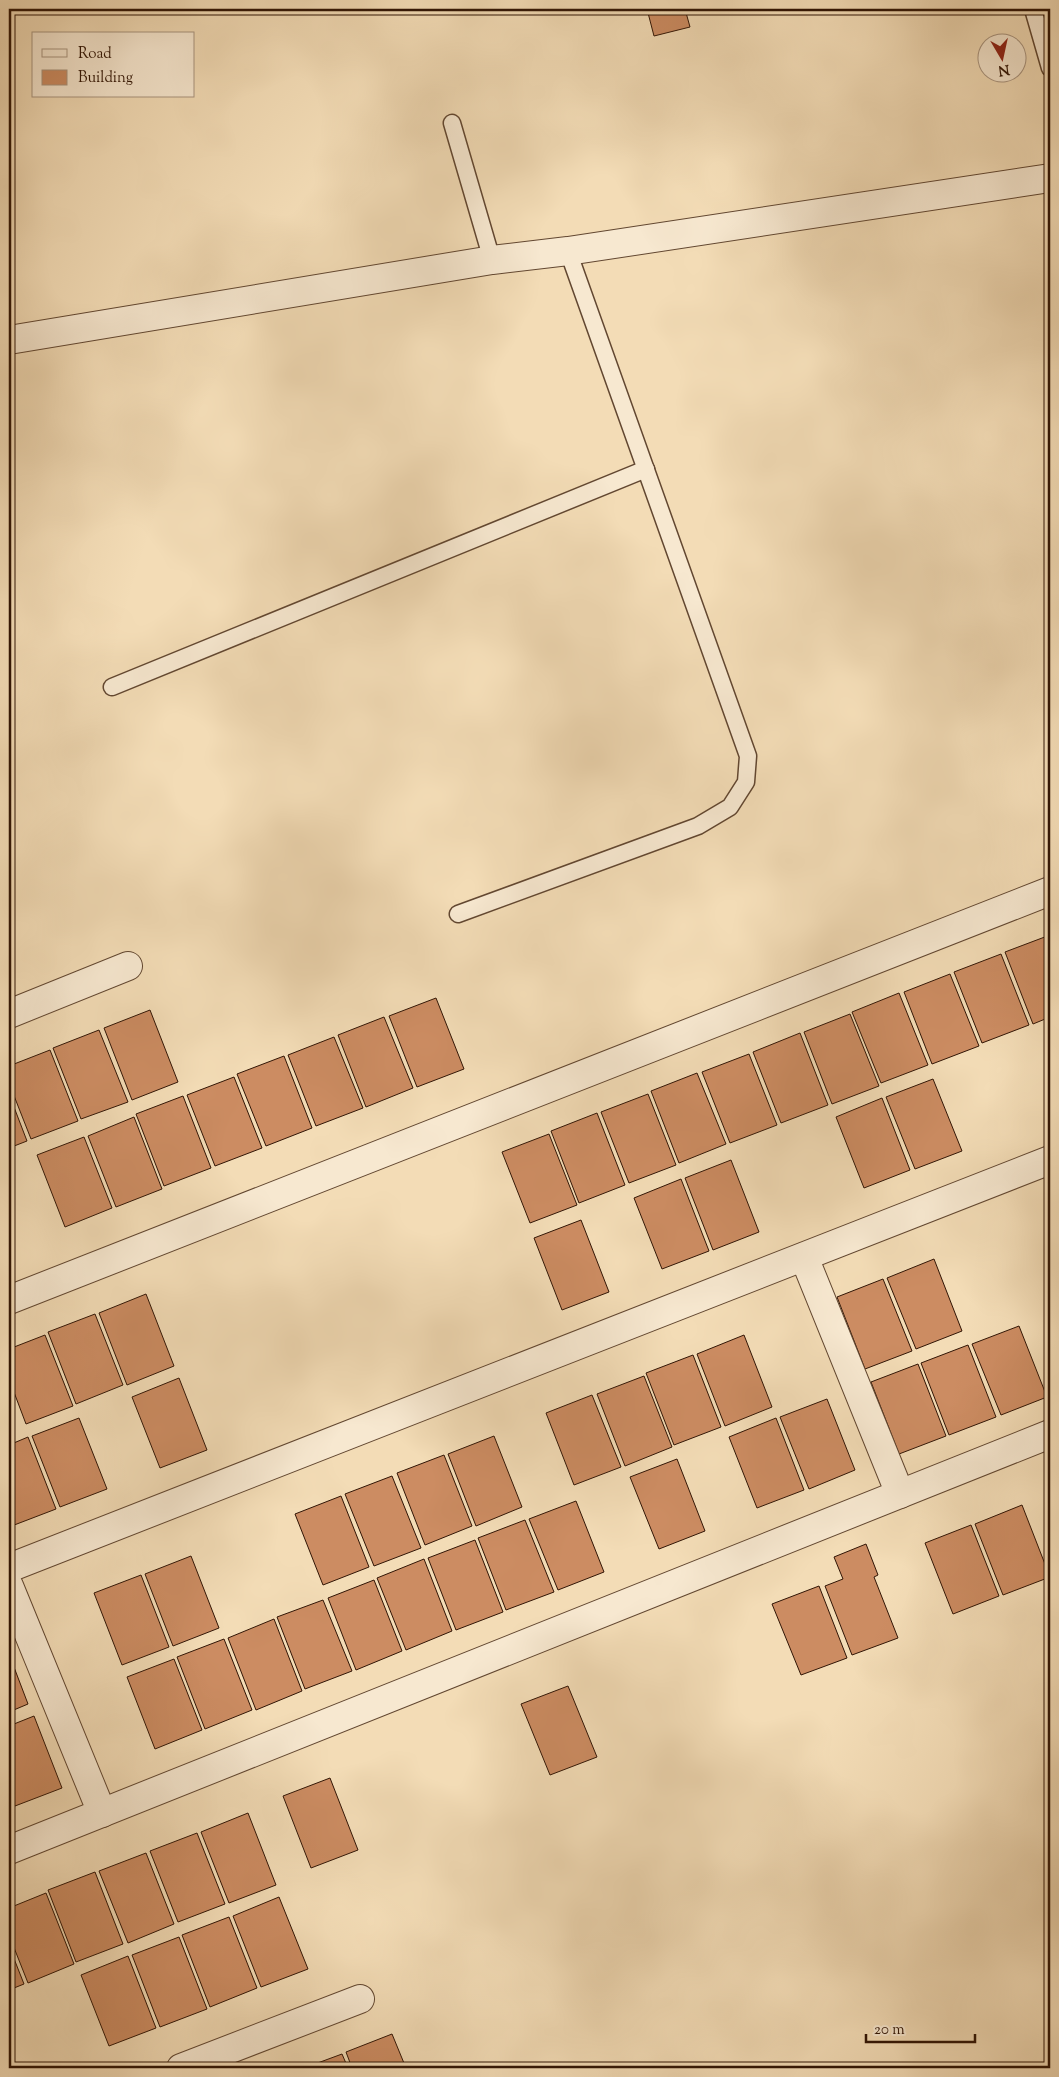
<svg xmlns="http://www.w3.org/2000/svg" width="1059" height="2077" font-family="'Sorts Mill Goudy',serif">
<rect width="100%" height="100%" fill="#f3dcb6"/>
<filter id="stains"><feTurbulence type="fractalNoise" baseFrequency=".004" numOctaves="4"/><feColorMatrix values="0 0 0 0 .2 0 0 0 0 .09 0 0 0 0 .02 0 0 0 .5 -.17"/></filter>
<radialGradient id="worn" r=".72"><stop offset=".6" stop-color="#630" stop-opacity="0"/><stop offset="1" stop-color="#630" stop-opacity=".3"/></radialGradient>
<g fill="#cc8c62" stroke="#311505">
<polygon points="647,9 685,9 690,27 654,36"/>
<polygon points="1050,935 1050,1017 1033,1024 1005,952"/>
<polygon points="1001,954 1029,1025 982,1043 954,972"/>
<polygon points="950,974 979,1046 932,1064 904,992"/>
<polygon points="899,993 928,1065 881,1083 852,1012"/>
<polygon points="436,998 464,1069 417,1087 389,1016"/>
<polygon points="150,1010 178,1082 132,1100 104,1028"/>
<polygon points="850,1014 879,1086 832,1104 804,1032"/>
<polygon points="384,1017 413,1088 366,1107 338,1035"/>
<polygon points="99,1030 128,1102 81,1119 53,1048"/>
<polygon points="800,1033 828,1105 781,1123 753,1052"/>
<polygon points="334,1037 363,1108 316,1126 288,1055"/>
<polygon points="50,1050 78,1121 31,1139 9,1083 9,1066"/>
<polygon points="749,1054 777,1125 730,1143 702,1072"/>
<polygon points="284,1056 312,1128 266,1146 237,1074"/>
<polygon points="697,1073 726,1144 679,1163 651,1091"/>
<polygon points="234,1077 262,1148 215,1166 187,1095"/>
<polygon points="933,1079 962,1151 915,1169 886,1097"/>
<polygon points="9,1094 27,1141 9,1148"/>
<polygon points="648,1094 676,1165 629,1183 601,1112"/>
<polygon points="183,1096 211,1168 164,1186 136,1114"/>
<polygon points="882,1098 910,1170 864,1188 836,1117"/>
<polygon points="597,1113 625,1185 579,1203 551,1131"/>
<polygon points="134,1117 162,1189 116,1207 88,1136"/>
<polygon points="549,1134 577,1205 530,1223 502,1152"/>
<polygon points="84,1137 112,1208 65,1227 37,1155"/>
<polygon points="731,1160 759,1232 713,1250 685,1178"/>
<polygon points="681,1179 709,1251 662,1269 634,1198"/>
<polygon points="581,1220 609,1292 562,1310 534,1238"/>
<polygon points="934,1259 962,1331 916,1349 887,1278"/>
<polygon points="883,1279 912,1351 865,1369 837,1297"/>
<polygon points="146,1294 174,1366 127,1385 99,1313"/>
<polygon points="95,1314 123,1385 76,1404 48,1332"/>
<polygon points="1019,1326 1047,1397 1001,1415 972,1344"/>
<polygon points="45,1335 73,1406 26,1424 9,1379 9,1349"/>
<polygon points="744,1335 772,1407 725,1426 697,1354"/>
<polygon points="968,1345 996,1417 949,1435 921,1363"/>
<polygon points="693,1355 721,1427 674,1445 646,1373"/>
<polygon points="918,1364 946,1436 899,1454 871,1382"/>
<polygon points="644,1376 672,1447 625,1466 597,1394"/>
<polygon points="179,1378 207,1450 160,1468 132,1397"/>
<polygon points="592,1395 621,1467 574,1485 546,1413"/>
<polygon points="827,1399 855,1470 809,1489 780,1417"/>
<polygon points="79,1418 107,1489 60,1507 32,1436"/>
<polygon points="776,1418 804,1490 757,1508 729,1437"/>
<polygon points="494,1436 522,1507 476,1526 448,1454"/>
<polygon points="28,1437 56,1509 9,1527 9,1445"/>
<polygon points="444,1455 472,1526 425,1545 397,1473"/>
<polygon points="677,1459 705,1531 659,1549 630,1477"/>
<polygon points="392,1476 421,1548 374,1566 345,1494"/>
<polygon points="341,1496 369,1567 323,1585 295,1514"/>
<polygon points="576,1501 604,1572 558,1590 529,1519"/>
<polygon points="1022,1505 1050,1577 1003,1595 975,1524"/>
<polygon points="525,1520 554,1592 506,1610 478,1538"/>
<polygon points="971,1525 999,1596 953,1614 925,1543"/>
<polygon points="475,1540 503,1612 456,1630 428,1558"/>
<polygon points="866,1544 878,1575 874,1577 898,1638 852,1655 825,1586 843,1579 834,1557"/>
<polygon points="191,1556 219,1628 173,1646 145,1574"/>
<polygon points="424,1559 452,1631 406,1650 377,1578"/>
<polygon points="141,1575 169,1647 122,1665 94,1593"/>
<polygon points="374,1580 402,1651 356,1670 328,1598"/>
<polygon points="819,1586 847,1658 801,1675 772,1604"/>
<polygon points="323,1600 352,1671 305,1689 277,1617"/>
<polygon points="274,1619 302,1691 256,1710 228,1638"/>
<polygon points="224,1639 252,1710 205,1729 177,1657"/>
<polygon points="9,1654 28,1704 9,1712"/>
<polygon points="174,1659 202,1730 155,1749 127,1677"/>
<polygon points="568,1686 597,1757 550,1775 521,1704"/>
<polygon points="34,1716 62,1788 15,1806 9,1789 9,1726"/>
<polygon points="330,1778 358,1850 311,1868 283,1796"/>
<polygon points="248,1813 276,1885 229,1903 201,1832"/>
<polygon points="197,1833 225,1904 178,1922 150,1851"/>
<polygon points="146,1853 174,1924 128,1943 99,1871"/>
<polygon points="95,1872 123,1944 76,1962 48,1890"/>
<polygon points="46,1893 74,1964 28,1983 9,1935 9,1908"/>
<polygon points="279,1897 308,1969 261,1987 233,1916"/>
<polygon points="229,1917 257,1988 210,2007 182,1935"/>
<polygon points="179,1937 207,2009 160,2027 132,1955"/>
<polygon points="9,1946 24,1984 9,1990"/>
<polygon points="128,1956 156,2028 109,2046 81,1975"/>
<polygon points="392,2034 406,2068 352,2068 346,2052"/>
<polygon points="342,2054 348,2068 304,2068"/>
</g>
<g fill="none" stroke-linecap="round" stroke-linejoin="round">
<g stroke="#624731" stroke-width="19">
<g id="lane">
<polyline points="1033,9 1050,68"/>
<polyline points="452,123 492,260"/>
<polyline points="112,687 646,469"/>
<polyline points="458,914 698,826 730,807 746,782 748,756 568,251"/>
</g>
</g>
<g stroke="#624731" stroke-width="30">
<g id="street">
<polyline points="9,340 492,260 568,251 1050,178"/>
<polyline points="9,1014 128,966"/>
<polyline points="804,1257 900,1494"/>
<polyline points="9,1300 1050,891"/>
<polyline points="9,1568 1050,1160"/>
<polyline points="9,1586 102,1813"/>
<polyline points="9,1850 1050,1434"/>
<polyline points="181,2068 360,1999"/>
</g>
</g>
<use href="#lane" stroke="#f7e8d0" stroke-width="16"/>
<use href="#street" stroke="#f7e8d0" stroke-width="28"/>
</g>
<rect width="1059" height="2077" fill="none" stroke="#f3dcb6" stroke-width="30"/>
<rect x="10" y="10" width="1039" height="2057" fill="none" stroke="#311505" stroke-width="2.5"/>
<rect x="15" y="15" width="1029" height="2047" fill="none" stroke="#311505"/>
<rect x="32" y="32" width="162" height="65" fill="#f7e8d0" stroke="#a8947f"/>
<rect x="42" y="49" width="25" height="8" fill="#f7e8d0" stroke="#a8947f"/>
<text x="78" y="58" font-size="15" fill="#311505">Road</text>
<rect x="42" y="70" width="25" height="15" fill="#cc8c62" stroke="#a8947f"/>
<text x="78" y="82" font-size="15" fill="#311505">Building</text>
<g transform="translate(1002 58) rotate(171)"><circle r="24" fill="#f7e8d0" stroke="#a8947f"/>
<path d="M0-4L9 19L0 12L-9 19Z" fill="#8f2418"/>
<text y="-8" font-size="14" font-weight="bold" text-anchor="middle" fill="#311505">N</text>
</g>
<path d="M866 2034v8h109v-8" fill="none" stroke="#311505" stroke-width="2.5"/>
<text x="874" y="2034" font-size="15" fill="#311505" stroke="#f7e8d0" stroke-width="4" paint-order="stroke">20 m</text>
<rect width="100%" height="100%" filter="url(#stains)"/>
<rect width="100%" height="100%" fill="url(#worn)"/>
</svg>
